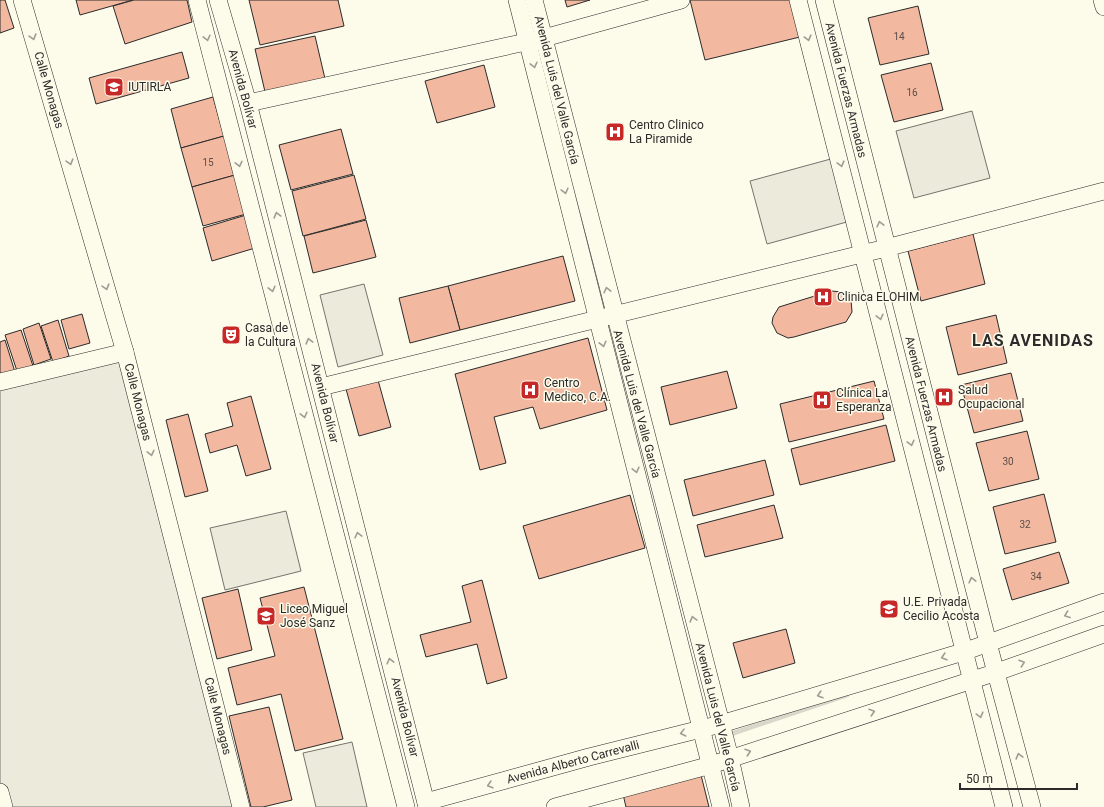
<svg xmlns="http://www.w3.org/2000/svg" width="1104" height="807" font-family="Roboto,sans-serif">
<rect width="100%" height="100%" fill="#fdfbea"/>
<g fill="#ecebdb" stroke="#74746e">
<polygon points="125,352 241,807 4,807 0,793 0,385"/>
<polygon points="286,511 301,571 225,590 210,528"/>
<polygon points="352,742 367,807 316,807 303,753"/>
</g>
<g fill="#eceadb" stroke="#74746e">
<polygon points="972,111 990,178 914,198 896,131"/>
<polygon points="838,157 854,220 767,244 750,181"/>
<polygon points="364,284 383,355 338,367 320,295"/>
</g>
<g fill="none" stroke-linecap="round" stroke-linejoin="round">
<polyline stroke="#d8d7c9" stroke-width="4.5" points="731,734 847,695"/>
</g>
<g fill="#f2b8a0" stroke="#2b2b2b">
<polygon points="0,0 5,0 14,28 0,33"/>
<polygon points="76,0 133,0 80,15"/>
<polygon points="134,0 187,0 192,22 125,44 113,6"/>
<polygon points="249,0 338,0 344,26 260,45"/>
<polygon points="565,0 590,0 567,7"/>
<polygon points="690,0 795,0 804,36 705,60"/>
<polygon points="918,6 929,54 880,65 868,18"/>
<polygon points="315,36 326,83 266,96 255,49"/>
<polygon points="182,52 189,78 96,104 89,78"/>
<polygon points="931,63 943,110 894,122 881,75"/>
<polygon points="484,65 495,107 437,123 425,81"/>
<polygon points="213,97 224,136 181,148 171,109"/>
<polygon points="341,129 353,174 291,190 279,145"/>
<polygon points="224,136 235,175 192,187 181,148"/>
<polygon points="235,175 246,214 203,226 192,187"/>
<polygon points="354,175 366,219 303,236 292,191"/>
<polygon points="246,215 255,248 212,261 203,228"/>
<polygon points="366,220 376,257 313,273 304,236"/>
<polygon points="973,234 985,284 921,301 908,251"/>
<polygon points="563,256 575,301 460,330 448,286"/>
<polygon points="448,286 460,330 410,343 399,298"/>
<polygon points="831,291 843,292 851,300 852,312 846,322 794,337 788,338 777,333 772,323 773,317 779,307"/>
<polygon points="82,314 90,343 69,349 61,320"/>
<polygon points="996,315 1007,363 958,375 946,327"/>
<polygon points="58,320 69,356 53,362 41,326"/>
<polygon points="39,323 51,359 34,365 23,329"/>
<polygon points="21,330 33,366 17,371 5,335"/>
<polygon points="588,338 607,410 540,429 533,407 494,417 506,463 480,470 455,374"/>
<polygon points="5,340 15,372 0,376 0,342"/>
<polygon points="727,371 737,408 670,425 661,387"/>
<polygon points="1011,373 1023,421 974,433 961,385"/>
<polygon points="378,380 391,427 359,436 346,389"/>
<polygon points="874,381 884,419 789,442 780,404"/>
<polygon points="251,396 271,469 246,476 237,445 210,453 205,434 233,426 227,403"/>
<polygon points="188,414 208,491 185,497 166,420"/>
<polygon points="886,425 895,461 800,485 791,449"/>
<polygon points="1027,431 1039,479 989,491 976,443"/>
<polygon points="765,460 774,495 693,516 684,480"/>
<polygon points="1044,494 1056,542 1005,554 993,507"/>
<polygon points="630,495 645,548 539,579 523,526"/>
<polygon points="774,505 783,538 705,557 697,525"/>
<polygon points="1059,552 1069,583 1012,600 1003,569"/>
<polygon points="482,580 507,678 487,684 477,644 426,657 420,635 471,622 462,586"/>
<polygon points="304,587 343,739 295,751 281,694 237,705 228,668 275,656 260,598"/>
<polygon points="238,589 252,650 217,659 202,598"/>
<polygon points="786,629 795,663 743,678 733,643"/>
<polygon points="269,707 292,800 263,807 251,807 229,716"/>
<polygon points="700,771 709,807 626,807 622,790"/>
</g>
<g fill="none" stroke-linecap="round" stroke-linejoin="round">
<g stroke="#2b2b2b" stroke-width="18">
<g id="minor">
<polyline points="22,0 125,352 241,807"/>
<polyline points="197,0 406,807"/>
<polyline points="218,0 248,103 427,807"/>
<polyline points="517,0 721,807"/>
<polyline points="534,0 730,758 741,807"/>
<polyline points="798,0 1004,807"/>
<polyline points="824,0 988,643 1032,807"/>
<polyline points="1102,0 1104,7"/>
<polyline points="248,103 544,38 681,0"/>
<polyline points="0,382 125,352"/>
<polyline points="321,387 886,248 1104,191"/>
<polyline points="0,792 4,807"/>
<polyline points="426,802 589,757 721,724 963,652 1104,602"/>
<polyline points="555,807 711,765 997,672 1104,634"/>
</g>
</g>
<use href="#minor" stroke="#fdfbea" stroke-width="17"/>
</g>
<defs><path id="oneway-chevron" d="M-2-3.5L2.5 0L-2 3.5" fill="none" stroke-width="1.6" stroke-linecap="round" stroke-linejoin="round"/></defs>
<g stroke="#9e9d94">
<use href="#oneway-chevron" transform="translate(33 37) rotate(74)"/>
<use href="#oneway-chevron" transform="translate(207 38) rotate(76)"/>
<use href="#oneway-chevron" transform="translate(808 38) rotate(75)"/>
<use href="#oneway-chevron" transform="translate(534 65) rotate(76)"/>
<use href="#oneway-chevron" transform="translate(70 162) rotate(74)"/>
<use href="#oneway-chevron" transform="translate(239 164) rotate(76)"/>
<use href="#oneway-chevron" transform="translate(841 164) rotate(75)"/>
<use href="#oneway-chevron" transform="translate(565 191) rotate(76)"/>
<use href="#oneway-chevron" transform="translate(277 215) rotate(-105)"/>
<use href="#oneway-chevron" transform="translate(880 224) rotate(-104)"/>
<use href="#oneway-chevron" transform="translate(106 287) rotate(74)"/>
<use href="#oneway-chevron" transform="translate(272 289) rotate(76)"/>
<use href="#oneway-chevron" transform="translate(607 290) rotate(-104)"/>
<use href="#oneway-chevron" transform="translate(880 317) rotate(76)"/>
<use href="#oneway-chevron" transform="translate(309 341) rotate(-105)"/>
<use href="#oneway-chevron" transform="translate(603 344) rotate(76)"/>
<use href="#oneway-chevron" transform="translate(304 415) rotate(76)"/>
<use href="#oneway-chevron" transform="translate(911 443) rotate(76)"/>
<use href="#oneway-chevron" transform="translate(151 453) rotate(76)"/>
<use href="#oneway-chevron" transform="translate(636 470) rotate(76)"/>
<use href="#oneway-chevron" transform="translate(358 535) rotate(-104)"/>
<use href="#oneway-chevron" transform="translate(972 580) rotate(-104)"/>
<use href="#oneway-chevron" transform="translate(1067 615) rotate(160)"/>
<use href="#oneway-chevron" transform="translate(693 619) rotate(-105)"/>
<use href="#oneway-chevron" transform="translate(944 657) rotate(163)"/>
<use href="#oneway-chevron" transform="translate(390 661) rotate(-104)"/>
<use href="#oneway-chevron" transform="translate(1022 663) rotate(-19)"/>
<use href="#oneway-chevron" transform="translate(820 695) rotate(163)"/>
<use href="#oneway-chevron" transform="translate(872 712) rotate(-18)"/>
<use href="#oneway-chevron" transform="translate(980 715) rotate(75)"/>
<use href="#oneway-chevron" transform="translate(683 733) rotate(166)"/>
<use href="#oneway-chevron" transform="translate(748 752) rotate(-18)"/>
<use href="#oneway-chevron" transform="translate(1019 756) rotate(-105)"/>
<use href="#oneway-chevron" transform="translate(490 785) rotate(164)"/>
</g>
<defs>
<g id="university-square" transform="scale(1)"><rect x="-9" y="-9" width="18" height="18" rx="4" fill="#c62828" stroke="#fdfbea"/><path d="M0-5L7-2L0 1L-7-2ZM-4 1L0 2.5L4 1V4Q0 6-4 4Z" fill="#fff"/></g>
<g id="hospital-square" transform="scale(1)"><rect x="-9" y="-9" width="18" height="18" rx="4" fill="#c62828" stroke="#fdfbea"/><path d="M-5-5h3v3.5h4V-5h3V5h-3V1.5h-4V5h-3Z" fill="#fff"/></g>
<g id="theatre-square" transform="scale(1)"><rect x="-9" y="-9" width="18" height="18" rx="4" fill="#c62828" stroke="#fdfbea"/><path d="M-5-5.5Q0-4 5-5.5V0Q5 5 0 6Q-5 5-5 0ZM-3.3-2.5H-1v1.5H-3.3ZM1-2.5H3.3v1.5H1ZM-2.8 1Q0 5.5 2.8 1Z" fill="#fff"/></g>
<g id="school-square" transform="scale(1)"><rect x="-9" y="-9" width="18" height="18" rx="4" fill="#c62828" stroke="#fdfbea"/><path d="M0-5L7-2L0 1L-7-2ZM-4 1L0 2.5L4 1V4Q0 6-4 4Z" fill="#fff"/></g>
</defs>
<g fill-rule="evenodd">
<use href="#university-square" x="114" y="87"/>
<use href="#hospital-square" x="615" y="132"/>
<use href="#hospital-square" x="823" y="297"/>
<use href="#theatre-square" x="231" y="335"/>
<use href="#hospital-square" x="530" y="390"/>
<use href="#hospital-square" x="944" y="397"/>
<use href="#hospital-square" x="822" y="400"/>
<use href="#school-square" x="889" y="609"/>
<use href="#school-square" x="266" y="616"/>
</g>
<g text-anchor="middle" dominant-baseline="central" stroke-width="3" stroke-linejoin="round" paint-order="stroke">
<g font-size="10" fill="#5d4e48">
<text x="899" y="36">14</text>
<text x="912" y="92">16</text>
<text x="208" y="162">15</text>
<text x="1008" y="461">30</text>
<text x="1025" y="524">32</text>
<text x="1036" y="576">34</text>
</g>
<g font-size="12" fill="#2b2b2b" stroke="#fdfbea" text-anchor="start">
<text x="128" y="87">IUTIRLA</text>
<text x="629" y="125">Centro Clinico<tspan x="629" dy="14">La Piramide</tspan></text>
<text x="837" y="297">Clinica ELOHIM</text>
<text x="245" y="328">Casa de<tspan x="245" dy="14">la Cultura</tspan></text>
<text x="544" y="383">Centro<tspan x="544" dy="14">Medico, C.A.</tspan></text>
<text x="958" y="390">Salud<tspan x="958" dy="14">Ocupacional</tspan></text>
<text x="836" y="393">Clínica La<tspan x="836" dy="14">Esperanza</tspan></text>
<text x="903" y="602">U.E. Privada<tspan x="903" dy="14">Cecilio Acosta</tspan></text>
<text x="280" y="609">Liceo Miguel<tspan x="280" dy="14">José Sanz</tspan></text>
</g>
<g font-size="12" fill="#2b2b2b" stroke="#fdfbea">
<text transform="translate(243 89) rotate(75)">Avenida Bolívar</text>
<text transform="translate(49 90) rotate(74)">Calle Monagas</text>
<text transform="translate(557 90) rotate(76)">Avenida Luis del Valle García</text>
<text transform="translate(846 90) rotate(76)">Avenida Fuerzas Armadas</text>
<text transform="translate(138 402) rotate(76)">Calle Monagas</text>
<text transform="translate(325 403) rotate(76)">Avenida Bolívar</text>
<text transform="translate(637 404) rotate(75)">Avenida Luis del Valle García</text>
<text transform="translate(926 404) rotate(76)">Avenida Fuerzas Armadas</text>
<text transform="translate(218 716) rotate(76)">Calle Monagas</text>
<text transform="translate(405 717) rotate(76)">Avenida Bolívar</text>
<text transform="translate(718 717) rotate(76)">Avenida Luis del Valle García</text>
<text transform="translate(573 762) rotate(-15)">Avenida Alberto Carrevalli</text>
</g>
<g font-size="16" font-weight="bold" letter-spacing="1" fill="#2b2b2b" stroke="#fdfbea">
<text x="1033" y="340">LAS AVENIDAS</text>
</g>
</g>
<path d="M960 783v6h117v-6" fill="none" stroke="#2b2b2b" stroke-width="2"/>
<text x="966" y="783" font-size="12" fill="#2b2b2b" stroke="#fdfbea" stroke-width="3" paint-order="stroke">50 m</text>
</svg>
